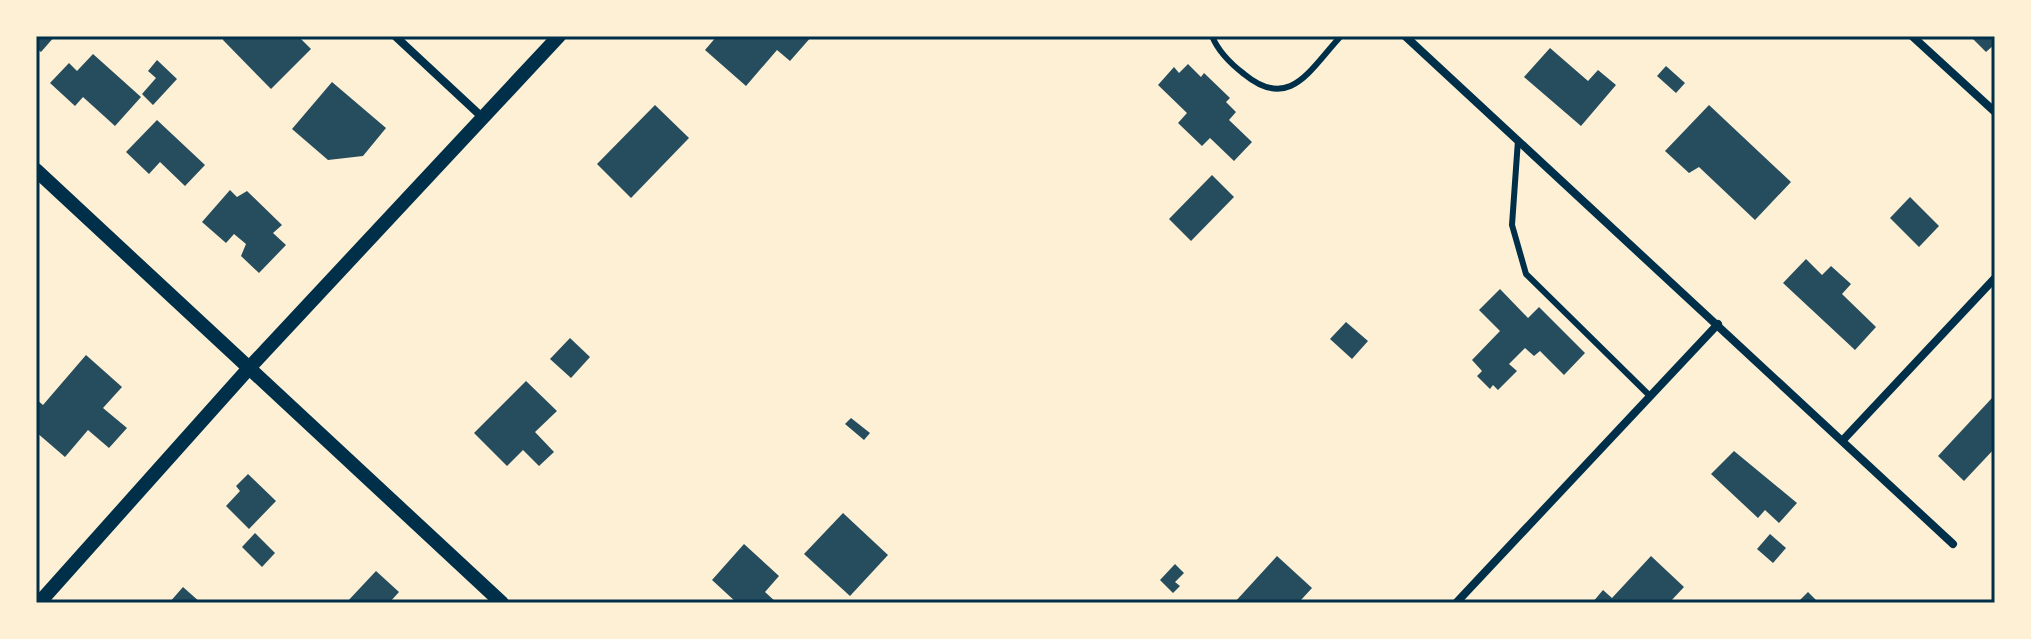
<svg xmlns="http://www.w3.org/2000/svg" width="2031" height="639" font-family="'Exo 2',sans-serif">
<rect width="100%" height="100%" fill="#fdf0d5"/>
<g fill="#264d5e">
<polygon points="36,36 55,36 41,52 36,48"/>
<polygon points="224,36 298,36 311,49 271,89 223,40"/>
<polygon points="717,36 812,36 790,61 777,50 746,86 705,50"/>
<polygon points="1970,36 1995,36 1995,44 1986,52"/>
<polygon points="1550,48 1588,81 1598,70 1616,85 1581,126 1524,77"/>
<polygon points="93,54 141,97 115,126 83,97 75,106 50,83 69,63 77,71"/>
<polygon points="157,60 177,79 153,105 142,94 156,78 148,71"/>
<polygon points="1188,64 1201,77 1204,73 1230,98 1226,102 1236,112 1229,120 1252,142 1234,161 1210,138 1202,146 1178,123 1187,113 1158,85 1174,67 1179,73"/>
<polygon points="1666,66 1685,83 1676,93 1657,76"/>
<polygon points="332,82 386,128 363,156 328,160 292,129"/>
<polygon points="655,105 689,138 631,198 597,164"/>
<polygon points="1709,105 1791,182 1755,220 1699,167 1689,173 1665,151"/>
<polygon points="157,120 205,165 185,186 160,162 149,174 126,152"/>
<polygon points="1212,175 1234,197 1191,241 1169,219"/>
<polygon points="230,190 237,197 247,191 282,225 273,233 286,245 259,273 241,256 246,244 234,234 226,243 202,222"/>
<polygon points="1910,197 1939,226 1919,247 1890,218"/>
<polygon points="1806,259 1822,275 1831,266 1851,284 1842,294 1876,327 1855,350 1783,283"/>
<polygon points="1500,289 1528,318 1539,307 1585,353 1564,375 1540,351 1534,356 1525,348 1509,364 1517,371 1498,390 1493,385 1490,389 1477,376 1482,371 1472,360 1500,331 1479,310"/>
<polygon points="1346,322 1368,341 1352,359 1330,339"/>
<polygon points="570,338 590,357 571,378 550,359"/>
<polygon points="86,355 122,387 103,408 127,428 109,448 88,430 65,457 36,432 36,399 43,405"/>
<polygon points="526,381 557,411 535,432 554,452 539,466 523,450 507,466 474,433"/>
<polygon points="1992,398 1995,448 1964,481 1938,456"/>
<polygon points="851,418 870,433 864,440 845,424"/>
<polygon points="1734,451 1797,503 1779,523 1765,510 1758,518 1711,474"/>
<polygon points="248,474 276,501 249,529 226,506 240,491 236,486"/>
<polygon points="843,513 888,555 850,596 804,554"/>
<polygon points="255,533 275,553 262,567 242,547"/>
<polygon points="1770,534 1786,548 1773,563 1757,549"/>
<polygon points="744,544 779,576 765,592 777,603 737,603 712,580"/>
<polygon points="1277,556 1312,588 1301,600 1305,603 1234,603"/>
<polygon points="1651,556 1684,587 1669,603 1592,603 1603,590 1612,598"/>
<polygon points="1175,564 1184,573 1175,582 1180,586 1173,593 1160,580"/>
<polygon points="376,571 399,592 389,603 346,603"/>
<polygon points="183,587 201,603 169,603"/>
<polygon points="1808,592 1819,603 1797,603"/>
</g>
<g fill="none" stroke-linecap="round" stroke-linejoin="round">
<g stroke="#003049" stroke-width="6">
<path d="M1212,36C1218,51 1231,64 1244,74C1290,112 1310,69 1341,36"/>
<polyline points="1518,140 1512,225 1526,274 1650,396"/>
</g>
<g stroke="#003049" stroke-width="8">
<polyline points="395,36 482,117"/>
<polyline points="1405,36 1953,544"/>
<polyline points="1912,36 1995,112"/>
<polyline points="1843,440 1995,278"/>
<polyline points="1456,603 1718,324"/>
</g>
<g stroke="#003049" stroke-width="14">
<polyline points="36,170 502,603"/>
<polyline points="39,603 250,367 559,36"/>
</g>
</g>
<rect width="2031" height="639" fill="none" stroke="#fdf0d5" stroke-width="76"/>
<rect x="38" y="38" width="1955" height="563" fill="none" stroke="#003049" stroke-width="3"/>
</svg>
